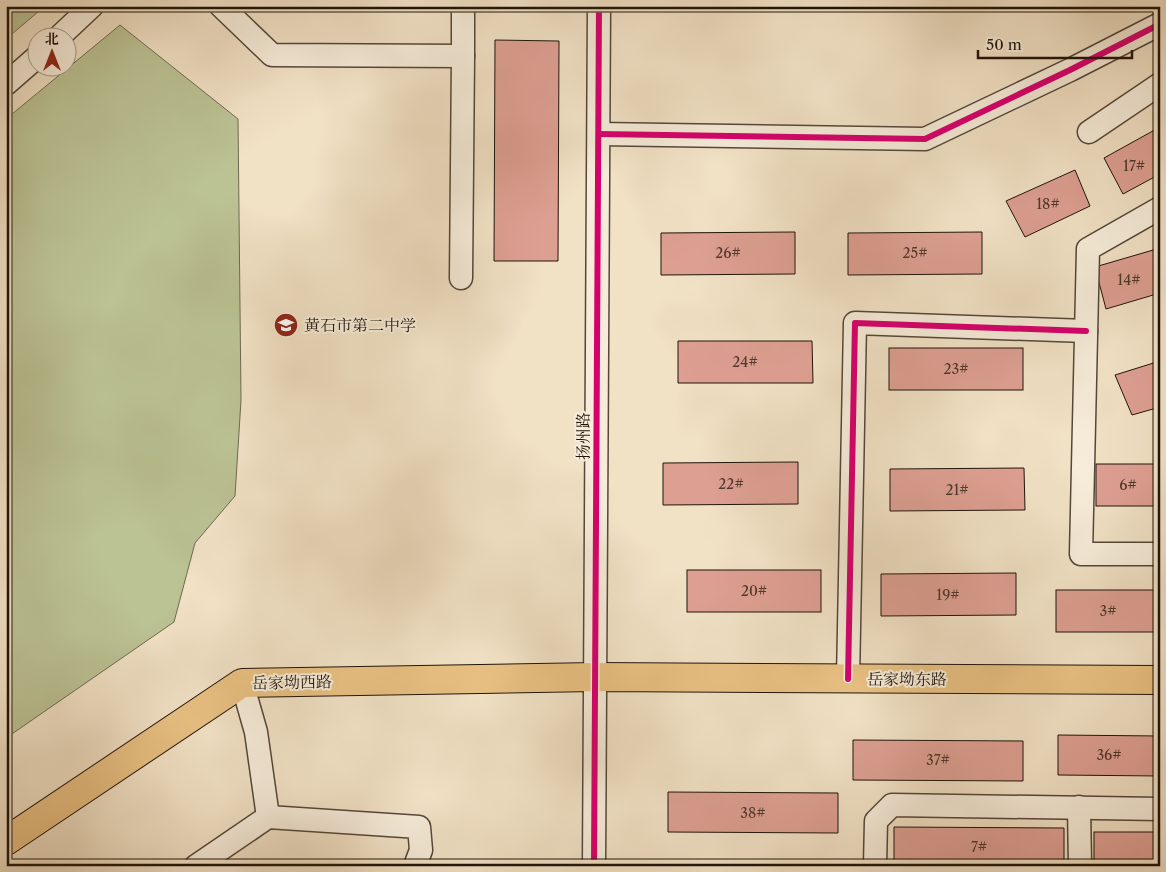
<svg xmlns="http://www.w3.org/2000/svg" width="1166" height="872" font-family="'Libre Caslon Text','Noto Serif SC',serif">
<rect width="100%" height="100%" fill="#f1e1c5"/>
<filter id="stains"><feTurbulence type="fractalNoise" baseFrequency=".004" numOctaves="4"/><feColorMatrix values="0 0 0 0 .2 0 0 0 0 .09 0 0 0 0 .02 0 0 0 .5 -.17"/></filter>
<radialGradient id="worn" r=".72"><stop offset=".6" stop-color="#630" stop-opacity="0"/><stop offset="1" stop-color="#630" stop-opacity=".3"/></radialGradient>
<g fill="#bbc294" stroke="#6d6b4f">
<polygon points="6,6 45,6 6,39"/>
<polygon points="120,25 238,119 241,400 235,496 195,543 174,622 6,738 6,119"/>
</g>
<g fill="#dd9f92" stroke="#1f140a">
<polygon points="495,40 559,41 558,261 494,261"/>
<polygon points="1160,127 1160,174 1123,194 1104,158"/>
<polygon points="1075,170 1090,206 1025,237 1006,201"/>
<polygon points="795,232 795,274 661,275 661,233"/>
<polygon points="982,232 982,274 848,275 848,233"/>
<polygon points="1160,248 1160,293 1106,309 1095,267"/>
<polygon points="678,341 812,341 813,383 678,383"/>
<rect x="889" y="348" width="134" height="42"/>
<polygon points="1160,361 1160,407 1132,415 1115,375"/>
<polygon points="798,462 798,504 663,505 663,463"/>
<rect x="1096" y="464" width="64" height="42"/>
<polygon points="1024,468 1025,510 890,511 890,469"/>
<rect x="687" y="570" width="134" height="42"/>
<polygon points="1016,573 1016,615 881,616 881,574"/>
<rect x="1056" y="590" width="104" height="42"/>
<polygon points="1058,735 1160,736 1160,776 1058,775"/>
<polygon points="853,740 1023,741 1023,781 853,780"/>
<polygon points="668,792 838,793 838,833 668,832"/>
<polygon points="894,827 1064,828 1064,866 894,866"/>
<rect x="1094" y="832" width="66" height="34"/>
</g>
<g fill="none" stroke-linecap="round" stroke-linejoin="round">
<g stroke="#544739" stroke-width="25">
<g id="minor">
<polyline points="221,6 272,55 463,56 463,6"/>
<polyline points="58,38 92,6"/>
<polyline points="6,84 38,56"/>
<polyline points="1089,132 1160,84"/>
<polyline points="599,134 925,139 1070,70 1160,24"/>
<polyline points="1160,208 1088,249 1081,554 1160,554"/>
<polyline points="461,278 463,56"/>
<polyline points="848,679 855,323 1086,331"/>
<polyline points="242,683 256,732 268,817"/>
<polyline points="1079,807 1080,866"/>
<polyline points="196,866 268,817 419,827 421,850 415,866"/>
<polyline points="594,866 599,6"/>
<polyline points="875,866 876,821 892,805 1160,809"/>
</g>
</g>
<g stroke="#1f140a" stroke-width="30">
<polyline id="major" points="6,841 242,683 595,677 1160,680"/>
</g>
<use href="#minor" stroke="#f6ecd9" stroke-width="22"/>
<use href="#major" stroke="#e8c082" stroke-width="28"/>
<g stroke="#f6ecd9" stroke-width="9">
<g id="cycleway">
<polyline points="599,134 925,139 1070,70 1160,24"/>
<polyline points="848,679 855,323 1086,331"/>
<polyline points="594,866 599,6"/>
</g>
</g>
<use href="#cycleway" stroke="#d6006c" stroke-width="6"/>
</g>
<defs>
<g id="school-disc" transform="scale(1.25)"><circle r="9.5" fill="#8f2418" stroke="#f6ecd9"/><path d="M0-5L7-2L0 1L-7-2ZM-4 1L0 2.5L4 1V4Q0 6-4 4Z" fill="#fff"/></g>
</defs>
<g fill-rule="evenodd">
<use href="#school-disc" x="286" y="325"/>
</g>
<g text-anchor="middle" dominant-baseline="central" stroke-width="4" stroke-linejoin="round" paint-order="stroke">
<g font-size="14" fill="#4e372c">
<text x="1134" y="166">17#</text>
<text x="1048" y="204">18#</text>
<text x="728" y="253">26#</text>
<text x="915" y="253">25#</text>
<text x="1129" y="280">14#</text>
<text x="745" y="362">24#</text>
<text x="956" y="369">23#</text>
<text x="731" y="484">22#</text>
<text x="1128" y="485">6#</text>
<text x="957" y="490">21#</text>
<text x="754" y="591">20#</text>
<text x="948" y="595">19#</text>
<text x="1108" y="611">3#</text>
<text x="1109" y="755">36#</text>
<text x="938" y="760">37#</text>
<text x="753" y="813">38#</text>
<text x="979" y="847">7#</text>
</g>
<g font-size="16" fill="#1f140a" stroke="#f6ecd9" text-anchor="start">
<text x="304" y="325">黄石市第二中学</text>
</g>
<g font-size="16" fill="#1f140a" stroke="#f6ecd9">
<text transform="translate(583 436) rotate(-90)">扬州路</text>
<text x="907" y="679">岳家坳东路</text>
<text transform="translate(292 682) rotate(-1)">岳家坳西路</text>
</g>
</g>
<rect width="1166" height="872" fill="none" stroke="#f1e1c5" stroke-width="25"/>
<rect x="8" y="8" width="1151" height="857" fill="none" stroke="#1f140a" stroke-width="2.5"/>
<rect x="12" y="12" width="1141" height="847" fill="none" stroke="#1f140a"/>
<g transform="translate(52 52)"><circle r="24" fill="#f6ecd9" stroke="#a09686"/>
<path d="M0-4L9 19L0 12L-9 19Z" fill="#8f2418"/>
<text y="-8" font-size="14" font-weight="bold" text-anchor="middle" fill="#1f140a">北</text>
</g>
<path d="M978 50v8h154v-8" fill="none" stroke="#1f140a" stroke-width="2.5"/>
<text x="986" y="50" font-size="15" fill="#1f140a" stroke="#f6ecd9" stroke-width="4" paint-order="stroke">50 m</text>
<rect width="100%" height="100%" filter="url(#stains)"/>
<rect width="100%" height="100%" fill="url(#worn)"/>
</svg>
